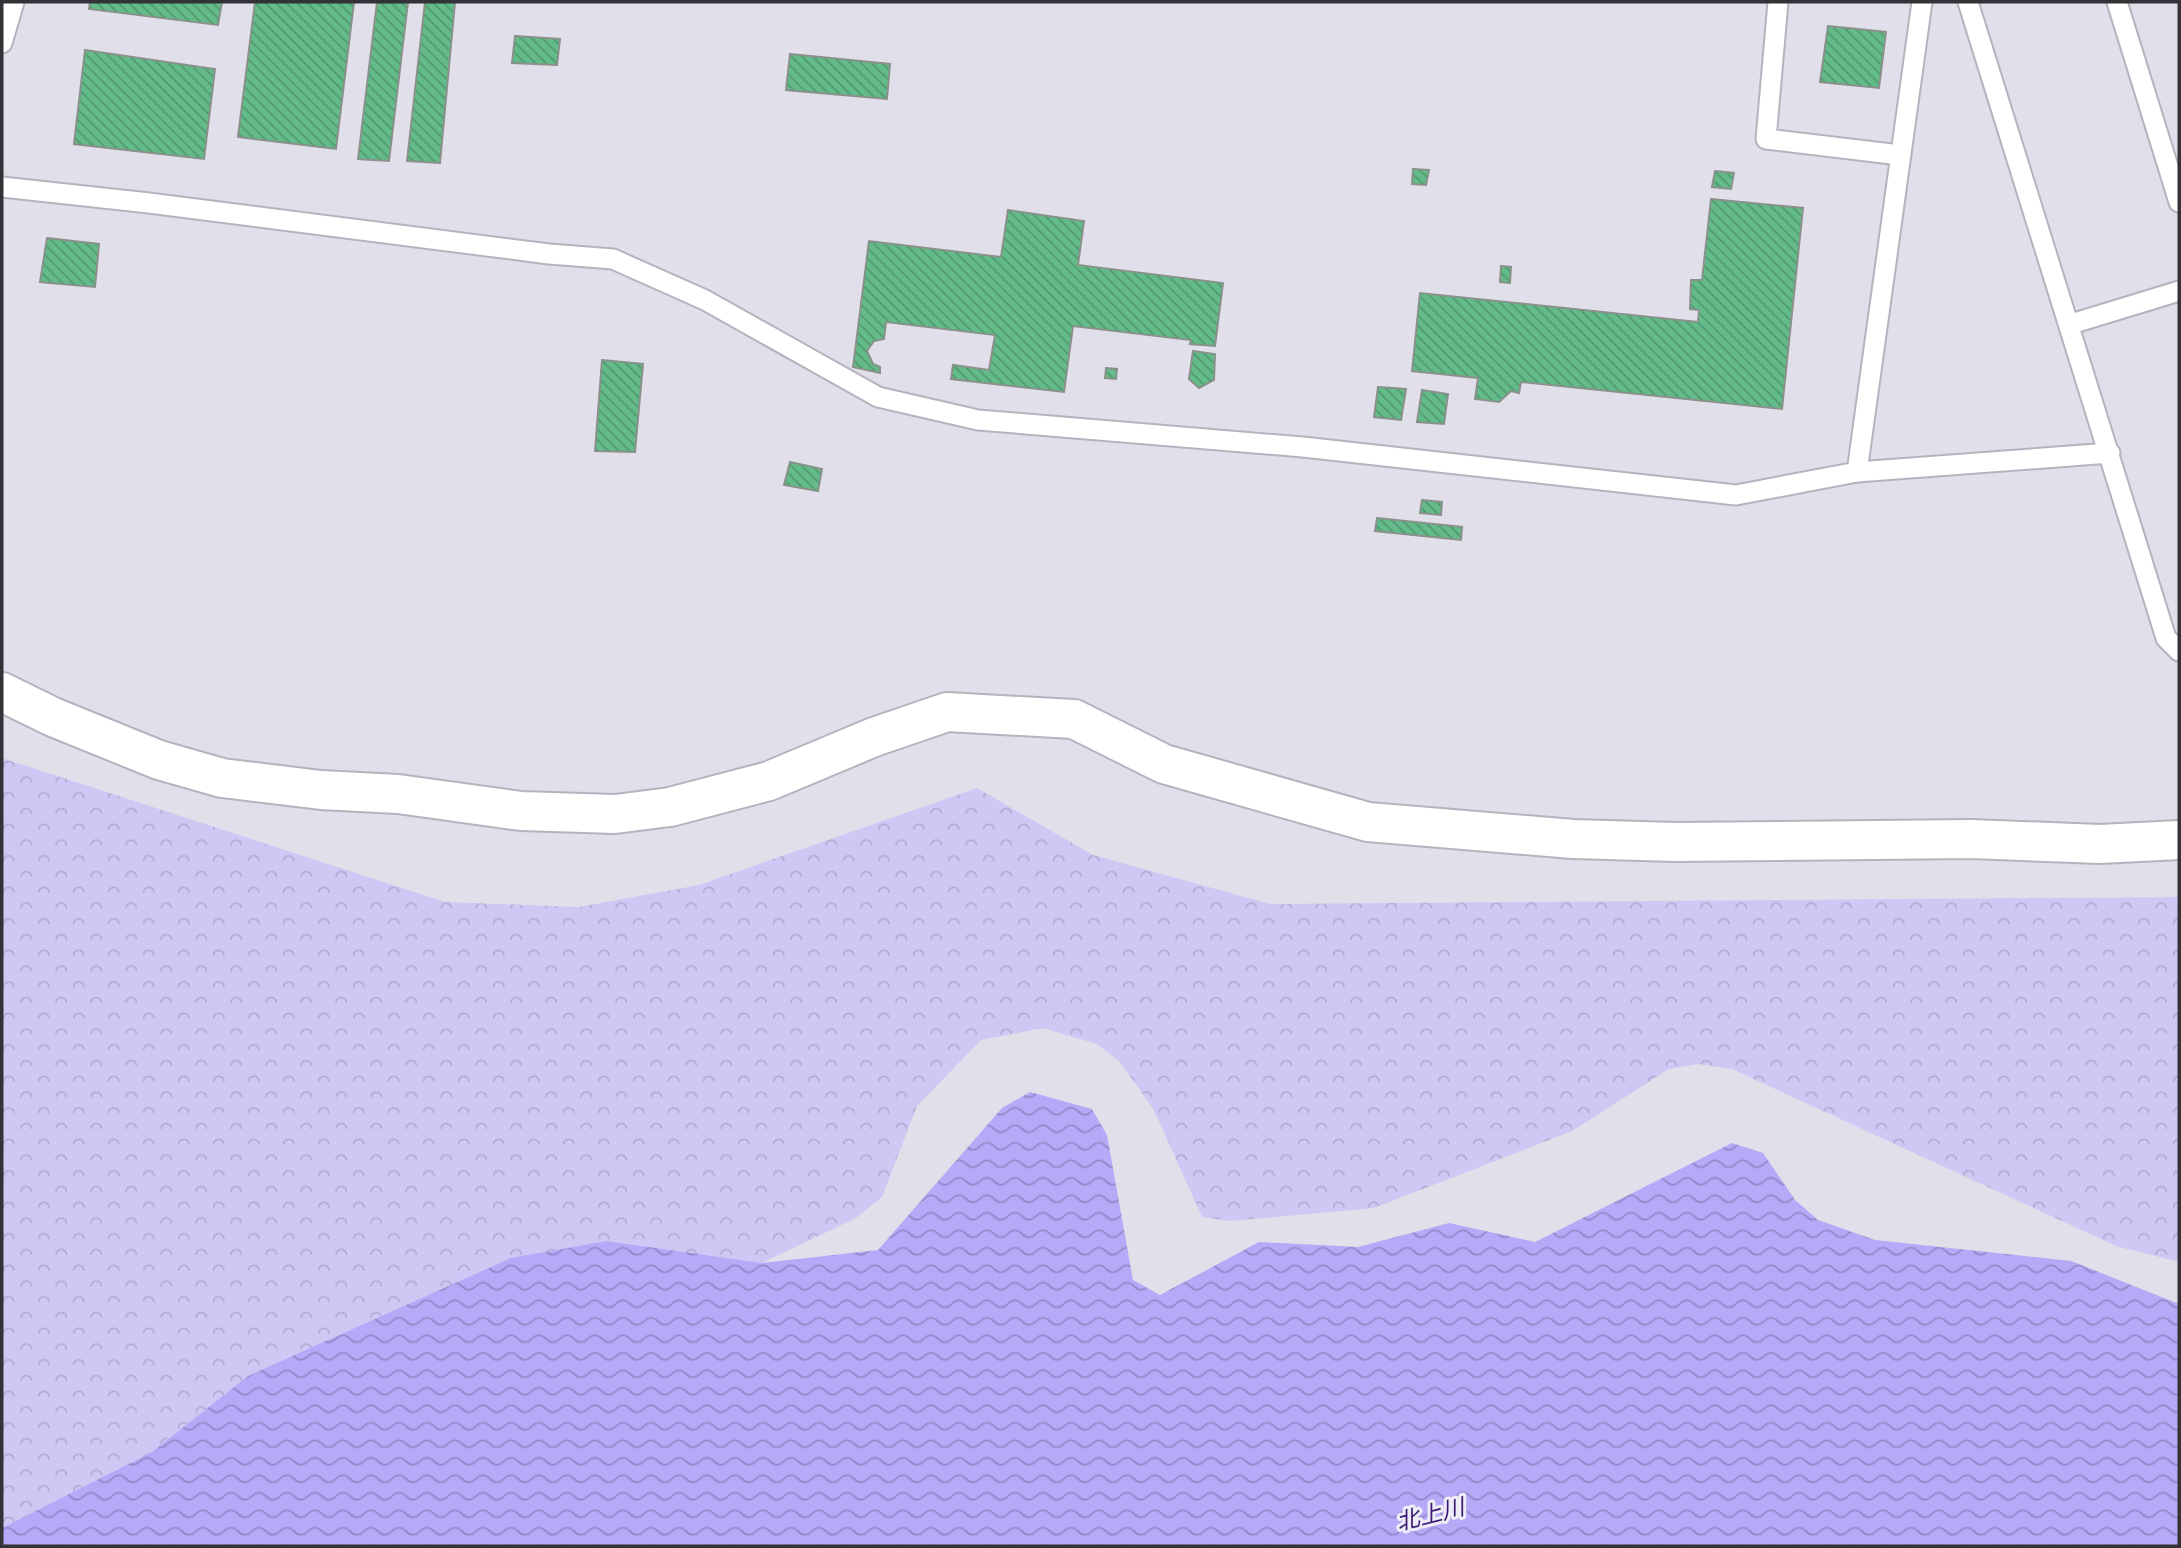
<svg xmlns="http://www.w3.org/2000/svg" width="2181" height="1548" font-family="'PT Sans','Noto Sans JP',sans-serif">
<defs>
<pattern id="forest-crowns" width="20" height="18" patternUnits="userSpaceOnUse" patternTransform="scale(1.75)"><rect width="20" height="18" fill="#cfc8f5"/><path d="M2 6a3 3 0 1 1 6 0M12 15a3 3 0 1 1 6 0" fill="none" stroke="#b2acd3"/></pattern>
<pattern id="water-waves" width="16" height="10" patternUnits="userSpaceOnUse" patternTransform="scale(1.75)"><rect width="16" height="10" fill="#b7a8f8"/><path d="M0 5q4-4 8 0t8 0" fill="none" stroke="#9589ca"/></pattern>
<pattern id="building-back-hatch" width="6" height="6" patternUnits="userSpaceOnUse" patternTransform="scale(1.75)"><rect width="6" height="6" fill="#62bb88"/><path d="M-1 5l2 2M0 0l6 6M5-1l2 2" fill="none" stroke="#519970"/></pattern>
</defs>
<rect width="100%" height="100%" fill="#e0dfea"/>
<polygon fill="url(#forest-crowns)" points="2,758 445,902 579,907 699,885 977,788 1093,855 1270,904 2179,897 2179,1262 2116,1246 1732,1069 1698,1064 1669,1069 1572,1131 1374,1208 1230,1221 1202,1217 1154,1110 1120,1062 1097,1044 1043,1028 981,1040 917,1106 882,1197 856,1218 762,1263 607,1241 248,1376 152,1452 2,1528"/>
<polygon fill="url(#water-waves)" points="1030,1092 1092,1109 1107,1135 1133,1280 1160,1295 1259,1242 1358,1247 1449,1223 1535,1242 1732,1143 1763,1153 1795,1200 1818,1220 1875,1240 2071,1261 2179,1304 2179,1546 2,1546 2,1528 152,1452 248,1376 511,1258 607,1241 762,1263 878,1250 1002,1108"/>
<g fill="url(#building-back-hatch)" stroke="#88928b" stroke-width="2">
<polygon points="90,2 222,2 218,25 89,9"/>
<polygon points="255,2 354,2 336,149 238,137"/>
<polygon points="377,2 408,2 389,161 358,159"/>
<polygon points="425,2 455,2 440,163 407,161"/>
<polygon points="1828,26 1886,32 1879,88 1820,82"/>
<polygon points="515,36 560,39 557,65 512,63"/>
<polygon points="85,50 215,69 204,159 74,144"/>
<polygon points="790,54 890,64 887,99 786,90"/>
<polygon points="1413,169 1429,170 1426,185 1412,184"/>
<polygon points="1715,171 1734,173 1731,189 1712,187"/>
<polygon points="1711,199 1803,208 1782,409 1521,382 1519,393 1511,391 1499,402 1475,399 1478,378 1412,371 1420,293 1698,322 1699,310 1690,309 1691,280 1702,280"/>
<polygon points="1008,210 1084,221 1078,265 1223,283 1215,346 1190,344 1191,340 1073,326 1064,392 951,379 953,365 989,370 995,335 886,322 884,339 874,341 867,351 873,364 880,367 880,373 853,367 869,241 1001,257"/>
<polygon points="47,238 99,244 95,287 40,282"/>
<polygon points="1501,266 1511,267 1510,283 1500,282"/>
<polygon points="1193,351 1215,354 1214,380 1199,388 1189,379"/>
<polygon points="602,360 643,364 635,452 595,451"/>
<polygon points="1106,368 1117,369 1116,379 1105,378"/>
<polygon points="1378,387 1406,389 1401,420 1374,417"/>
<polygon points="1422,390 1448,394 1444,424 1417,422"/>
<polygon points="790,462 822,469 818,491 784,485"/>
<polygon points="1422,500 1442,502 1441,515 1420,513"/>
<polygon points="1377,518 1462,527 1461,540 1375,531"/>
</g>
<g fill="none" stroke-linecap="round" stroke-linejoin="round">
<g stroke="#b5b3be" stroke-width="23">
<g id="lane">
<polyline points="1778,2 1766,139 1900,155"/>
<polyline points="1968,2 2166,638 2179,651"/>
<polyline points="2117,2 2179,202"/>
<polyline points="2,43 14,2"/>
<polyline points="2,187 149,203 549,254 613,259 705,300 878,397 978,420 1303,447 1736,495 1857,472 2110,453"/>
<polyline points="2071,324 2179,291"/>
<polyline points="1857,472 1922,2"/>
</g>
</g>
<g stroke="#b5b3be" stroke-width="42">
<polyline id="secondary" points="2,692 53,717 159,760 222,778 321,790 398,794 521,811 615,814 670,807 769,781 874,737 947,712 1074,719 1164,764 1368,822 1573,839 1675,842 1971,839 2100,844 2179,840"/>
</g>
<use href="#lane" stroke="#fff" stroke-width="19"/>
<use href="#secondary" stroke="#fff" stroke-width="38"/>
</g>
<g text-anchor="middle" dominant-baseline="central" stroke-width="6" stroke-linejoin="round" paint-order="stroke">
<g font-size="23" font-style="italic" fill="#391974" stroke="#edecf7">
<text transform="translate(1430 1514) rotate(-14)">北上川</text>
</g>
</g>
<rect width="2181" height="1548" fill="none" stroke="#333237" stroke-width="7"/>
</svg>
